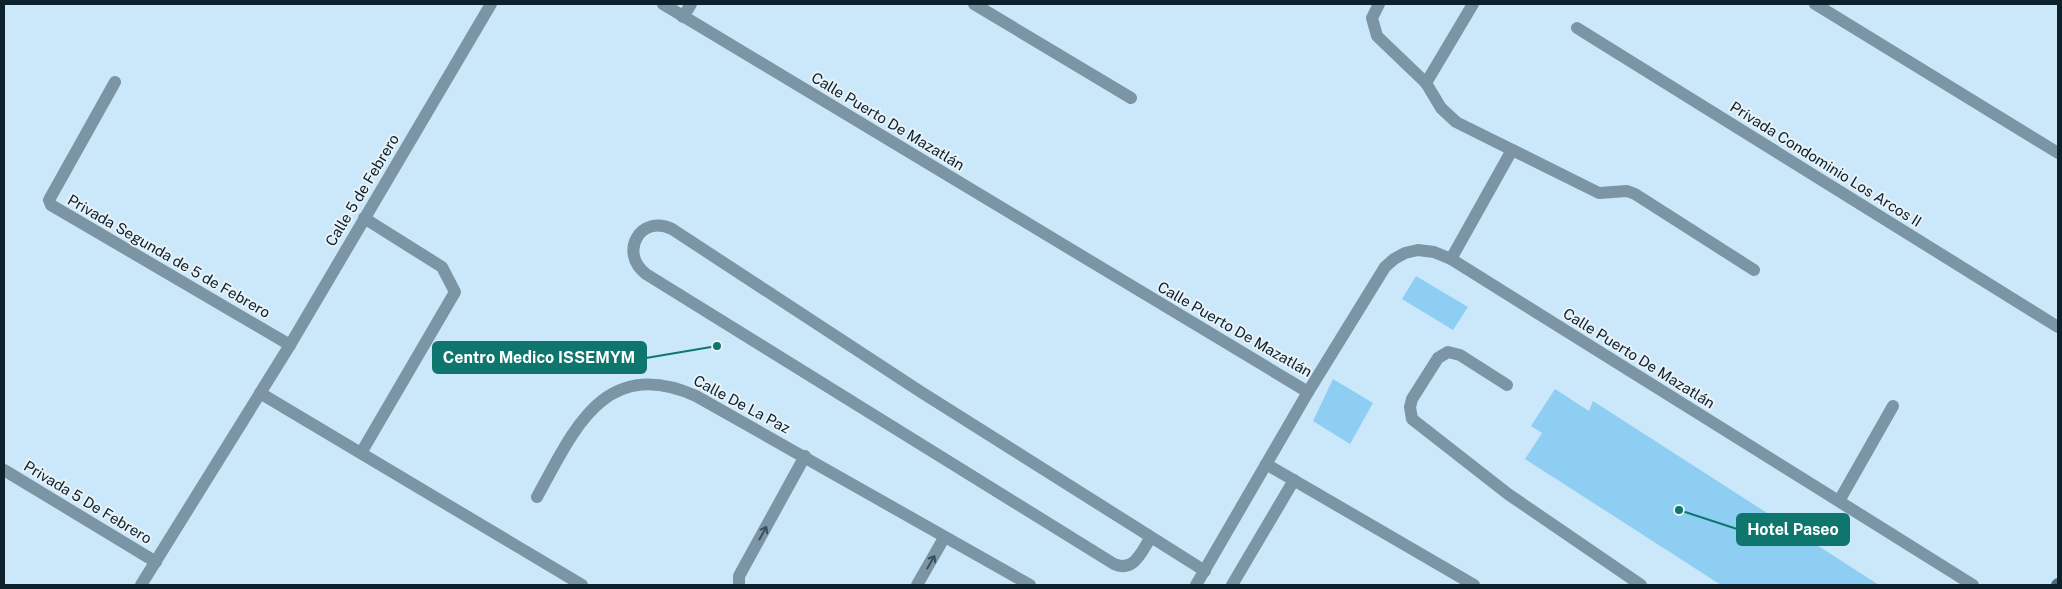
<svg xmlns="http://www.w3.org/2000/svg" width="2062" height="589" font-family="'Public Sans',sans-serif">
<rect width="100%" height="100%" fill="#cbe8fa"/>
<g fill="#8ecef3">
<polygon points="1416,276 1468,307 1453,330 1402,299"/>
<polygon points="1333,379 1373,403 1350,444 1313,421"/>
<polygon points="1555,389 1589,411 1593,401 1879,585 1721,585 1525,459 1542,433 1531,426"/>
</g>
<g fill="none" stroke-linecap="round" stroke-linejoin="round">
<g stroke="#7b95a4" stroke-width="12">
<polyline points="1379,4 1372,18 1377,36 1426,83 1441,108 1456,122 1599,193 1627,191 1635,194 1754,270"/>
<polyline points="1426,83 1473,4"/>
<polyline points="1451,259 1512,150"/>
<polyline points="1507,385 1460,355 1448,352 1438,358 1412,399 1410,407 1412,419 1508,494 1641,585"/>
<polyline points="361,453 455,292 442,267 364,218"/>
<polyline points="1266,464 1474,585"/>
<path d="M537,497C574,430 604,355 696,396L1030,585"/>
<polyline points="1839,501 1893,406"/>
<path d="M1151,537C1142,551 1134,573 1114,564L646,274C618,252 641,214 672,229L921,392L1205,571"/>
<polyline points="739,585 739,576 805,456"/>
<polyline points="917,585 944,538"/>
<polyline points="1196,585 1308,392"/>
<polyline points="1232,585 1294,480"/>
</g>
<g stroke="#7b95a4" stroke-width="12">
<polyline points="663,4 1308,392 1385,267 1394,259 1405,253 1418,250 1434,252 1451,259 1973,585"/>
<polyline points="974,4 1131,98"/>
<polyline points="1815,4 2058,153"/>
<polyline points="683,17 691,4"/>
<polyline points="1577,28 2058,327"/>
<polyline points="115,82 49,200 51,205 290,345"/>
<polyline points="260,393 582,585"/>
<polyline points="4,470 156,562"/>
<polyline points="141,585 290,345 491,4"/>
</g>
<polyline stroke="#486f85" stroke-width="12" points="2057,585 2058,584"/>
</g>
<defs><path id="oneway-shaft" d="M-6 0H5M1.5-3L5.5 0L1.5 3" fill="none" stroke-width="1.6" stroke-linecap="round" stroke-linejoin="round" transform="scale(1.25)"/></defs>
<g stroke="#394f5c">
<use href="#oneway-shaft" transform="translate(763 533) rotate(-61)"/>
<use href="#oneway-shaft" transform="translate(931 562) rotate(-60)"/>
</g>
<g text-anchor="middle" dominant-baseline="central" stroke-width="4" stroke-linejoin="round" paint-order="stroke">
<g font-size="15" fill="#0d212c" stroke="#e8f2f8">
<text transform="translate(888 121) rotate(31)">Calle Puerto De Mazatlán</text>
<text transform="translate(1826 164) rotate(32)">Privada Condominio Los Arcos II</text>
<text transform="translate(362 190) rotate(-59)">Calle 5 de Febrero</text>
<text transform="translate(169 256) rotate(30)">Privada Segunda de 5 de Febrero</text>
<text transform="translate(1235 329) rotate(30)">Calle Puerto De Mazatlán</text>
<text transform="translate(1639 358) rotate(32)">Calle Puerto De Mazatlán</text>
<text transform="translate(742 404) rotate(28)">Calle De La Paz</text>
<text transform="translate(88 502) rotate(31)">Privada 5 De Febrero</text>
</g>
</g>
<path fill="none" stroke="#0f766e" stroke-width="2" d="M717 346L646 358M1679 510L1737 529"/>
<g fill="#0f766e" stroke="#e8f2f8" stroke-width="2">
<circle cx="717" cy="346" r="5"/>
<circle cx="1679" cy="510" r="5"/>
</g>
<g fill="#0f766e" stroke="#0f766e" stroke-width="2">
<rect x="433" y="342" width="213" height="31" rx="5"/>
<rect x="1737" y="514" width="112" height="31" rx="5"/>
</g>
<g font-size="16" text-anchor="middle" font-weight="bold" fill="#fff">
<text x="539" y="363">Centro Medico ISSEMYM</text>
<text x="1793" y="535">Hotel Paseo</text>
</g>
<rect width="2062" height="589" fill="none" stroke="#0d212c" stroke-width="10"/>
</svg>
